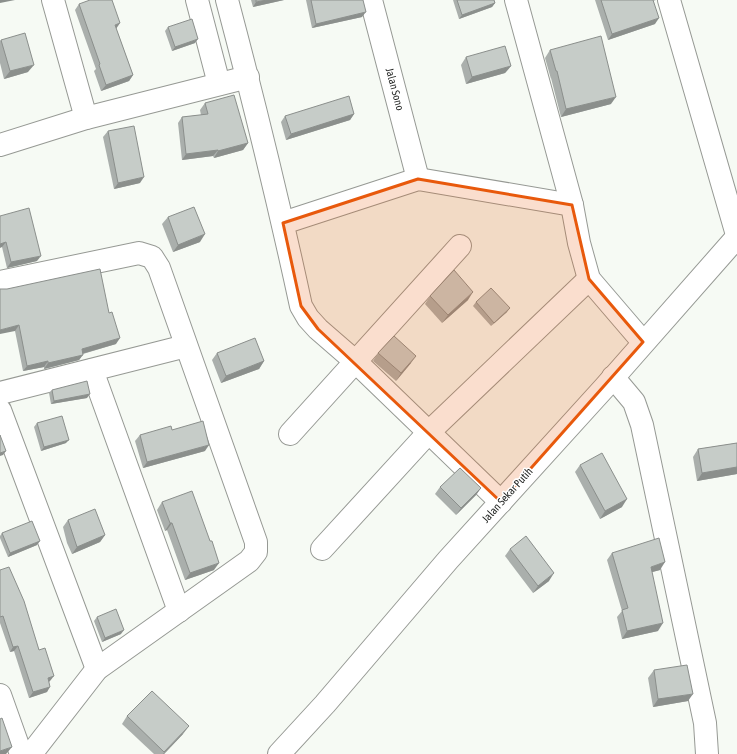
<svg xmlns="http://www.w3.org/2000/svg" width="737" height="754" font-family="'Asap Condensed',sans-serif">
<rect width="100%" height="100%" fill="#f6faf4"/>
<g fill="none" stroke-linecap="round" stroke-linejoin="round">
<g stroke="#969994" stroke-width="24">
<g id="street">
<polyline points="53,0 86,118"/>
<polyline points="197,0 219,84"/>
<path d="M227,0C254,102 279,204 301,306L308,318L318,329L356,362L501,502"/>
<polyline points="371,0 418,179"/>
<polyline points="516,0 572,205 579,243 589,279 643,342"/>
<polyline points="669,0 737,235"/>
<polyline points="0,145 86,118 248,77"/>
<polyline points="283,223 418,179 572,205"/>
<polyline points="0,282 139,253 152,257 159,268 256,542 256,552 249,561 97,669 31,754"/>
<polyline points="92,370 179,611"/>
<polyline points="613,377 634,402 642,425 705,723 707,754"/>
<polyline points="0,393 186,346"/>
<polyline points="0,410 97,669"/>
<polyline points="290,434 460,246"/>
<polyline points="322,549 429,432 589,279"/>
<polyline points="0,695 21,754"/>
<polyline points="279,754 325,704 448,560 605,387 737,237"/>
</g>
</g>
<use href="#street" stroke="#fff" stroke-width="22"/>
</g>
<g fill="#aaafac">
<polygon points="251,0 284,0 253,7"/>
<polygon points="306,0 363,0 362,17 312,28"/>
<polygon points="453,0 494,0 495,3 492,7 459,19"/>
<polygon points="595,0 656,0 653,1 655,24 608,40"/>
<polygon points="79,4 116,28 133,75 129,81 101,91 94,71 96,69 75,10"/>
<polygon points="168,27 195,43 172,51 165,31"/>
<polygon points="1,40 28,72 4,79 0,63 0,41"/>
<polygon points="550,50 611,104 561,117 551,78 551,79 545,58"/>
<polygon points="466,57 511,66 505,73 466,84 461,65"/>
<polygon points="205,103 248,143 243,150 214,158 213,156 182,160 178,123 182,117 201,115 200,110"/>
<polygon points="354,114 350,120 286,140 281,122 285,116"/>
<polygon points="108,131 140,183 114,189 103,137"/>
<polygon points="0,216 37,261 7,268 2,247"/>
<polygon points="168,217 200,242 173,252 162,224"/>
<polygon points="0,289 109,313 116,344 83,354 79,360 44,369 44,367 23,371 15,331"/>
<polygon points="430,296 468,300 442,323 425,304"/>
<polygon points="476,302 507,312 491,326 473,306"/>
<polygon points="217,353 264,361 259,369 221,383 212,360"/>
<polygon points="378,353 411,363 396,381 373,361"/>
<polygon points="52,390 87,398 51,404 49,393"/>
<polygon points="37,423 66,443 41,451 34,427"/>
<polygon points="172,430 205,451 143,468 135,441 140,435"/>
<polygon points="737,443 737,474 697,481 693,457 698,449"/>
<polygon points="580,465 622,507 600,519 575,472"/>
<polygon points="440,487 481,488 476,495 456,515 435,494"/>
<polygon points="162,502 210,541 214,570 185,580 167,530 165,531 157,510"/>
<polygon points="68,520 105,535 100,542 72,554 67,543 63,527"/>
<polygon points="2,533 37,545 8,557 0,538 0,536"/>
<polygon points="510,549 549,581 533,593 505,556"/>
<polygon points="612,553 660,570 652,572 658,631 622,639 617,617 622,611 607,560"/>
<polygon points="0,570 39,650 50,681 49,682 47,692 29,698 14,651 10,652 0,623"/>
<polygon points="97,617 121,634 102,642 94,621"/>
<polygon points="654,670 688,701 653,707 648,678"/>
<polygon points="127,716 183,734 164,754 154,754 122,724"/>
</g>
<g fill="#8b8f8c">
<polygon points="0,0 15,0 0,3"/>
<polygon points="267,0 284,0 253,7 256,2"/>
<polygon points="495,3 492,7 459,19 462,15"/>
<polygon points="366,12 362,17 312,28 316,24"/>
<polygon points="659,18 655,24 608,40 612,34"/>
<polygon points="120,23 116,29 115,25"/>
<polygon points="198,39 195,43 172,51 175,47"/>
<polygon points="34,65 28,72 4,79 10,71"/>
<polygon points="511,66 505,73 466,84 472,77"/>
<polygon points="133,75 129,81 101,91 106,85"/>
<polygon points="616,97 611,104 561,117 566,109"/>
<polygon points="354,114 350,120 286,140 291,134"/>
<polygon points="248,143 243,150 214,158 218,151"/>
<polygon points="218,150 213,156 182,160 186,154"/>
<polygon points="144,177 140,183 114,189 118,183"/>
<polygon points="205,234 200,242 173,252 178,245"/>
<polygon points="6,242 2,247 0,248 0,244"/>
<polygon points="41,256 37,261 7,268 11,262"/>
<polygon points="473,292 468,300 442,323 448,315"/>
<polygon points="510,308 507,312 491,326 494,323"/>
<polygon points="19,325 15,331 0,334 0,330"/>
<polygon points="120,338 116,344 78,355 82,349"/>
<polygon points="83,355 79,360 44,369 48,363"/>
<polygon points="416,356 411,363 396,381 401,373"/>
<polygon points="48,361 44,367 23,371 27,366"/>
<polygon points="264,361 259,369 221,383 226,376"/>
<polygon points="90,394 87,398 51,404 54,401"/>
<polygon points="69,440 66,443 41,451 44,447"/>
<polygon points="209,445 205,451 143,468 147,462"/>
<polygon points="6,451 3,455 0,456 0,453"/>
<polygon points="737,467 737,474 697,481 702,473"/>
<polygon points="481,488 476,495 456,515 461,508"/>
<polygon points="627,499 622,507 600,519 605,511"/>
<polygon points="170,523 172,523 167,530 165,531"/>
<polygon points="105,535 100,542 72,554 77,547"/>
<polygon points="40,541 37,545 8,557 10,553"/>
<polygon points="665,562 660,570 645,574 651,567"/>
<polygon points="219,563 214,570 185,580 190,573"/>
<polygon points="554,573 549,581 533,593 538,586"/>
<polygon points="663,623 658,631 622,639 627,631"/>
<polygon points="124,630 121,634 102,642 105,638"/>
<polygon points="18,646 14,651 10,652 13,647"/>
<polygon points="54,676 50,681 44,683 48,678"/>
<polygon points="50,687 47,692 29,698 33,692"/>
<polygon points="693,694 688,701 653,707 658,699"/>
<polygon points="189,726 183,734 164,754 163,754"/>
<polygon points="12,747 7,753 6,754 0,754 0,751"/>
</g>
<g fill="#c6ccc8" stroke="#8b8f8c">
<polygon points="90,0 112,0 120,23 115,25 133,75 106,85 99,65 100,64 79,4"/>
<polygon points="256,0 267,0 256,2"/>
<polygon points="311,0 363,0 366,12 316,24"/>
<polygon points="457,0 494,0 495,3 462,15"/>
<polygon points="601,0 653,0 659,18 612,34"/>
<polygon points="192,19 198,39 175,47 168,27"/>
<polygon points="25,33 34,65 10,71 1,40"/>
<polygon points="601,36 616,97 566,109 557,71 556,71 550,50"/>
<polygon points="505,46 511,66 472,77 466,57"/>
<polygon points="234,95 248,143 218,151 218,150 186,154 182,117 208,114 205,103"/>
<polygon points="349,96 354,114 291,134 285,116"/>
<polygon points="134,126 144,177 118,183 108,131"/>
<polygon points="194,207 205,234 178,245 168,217"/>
<polygon points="29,208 41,256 11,262 6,242 0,244 0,216"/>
<polygon points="100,269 109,313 112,312 120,338 82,349 83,355 48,363 48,361 27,366 19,325 0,330 0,289 7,289"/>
<polygon points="454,270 473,292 448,315 430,296"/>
<polygon points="491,288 510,308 494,323 476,302"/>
<polygon points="394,336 416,356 401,373 378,353"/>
<polygon points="255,338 264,361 226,376 217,353"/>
<polygon points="87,381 90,394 54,401 52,390"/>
<polygon points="62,416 69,440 44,447 37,423"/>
<polygon points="203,421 209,445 147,462 140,435 171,426 172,430"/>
<polygon points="0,435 6,451 0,453"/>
<polygon points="737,443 737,467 702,473 698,449"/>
<polygon points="602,453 627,499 605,511 580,465"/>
<polygon points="460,468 481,488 461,508 440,487"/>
<polygon points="192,491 210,541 212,541 219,563 190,573 172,523 170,523 162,502"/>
<polygon points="95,509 105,535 77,547 68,520"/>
<polygon points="32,521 40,541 10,553 2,533"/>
<polygon points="526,536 554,573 538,586 510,549"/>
<polygon points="659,538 665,562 651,567 663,623 627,631 622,610 628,608 612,553"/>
<polygon points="9,567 24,601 39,650 45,648 54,676 48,678 50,687 33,692 18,646 13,647 3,616 0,617 0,570"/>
<polygon points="116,609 124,630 105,638 97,617"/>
<polygon points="687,665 693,694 658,699 654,670"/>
<polygon points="152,691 189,726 164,752 127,716"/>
<polygon points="2,718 12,747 0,751 0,719"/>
</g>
<path fill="#e8590c" fill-opacity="0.2" stroke="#e8590c" stroke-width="3" stroke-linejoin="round" d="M418,179L572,205L589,279L643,342L501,502L318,329L301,306L283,223Z"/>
<g text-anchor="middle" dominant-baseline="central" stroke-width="3" stroke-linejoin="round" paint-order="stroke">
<g font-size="11" fill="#1f211f" stroke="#fff">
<text transform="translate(395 89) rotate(75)">Jalan Sono</text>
<text transform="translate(507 495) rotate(-48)">Jalan Sekar Putih</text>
</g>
</g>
</svg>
